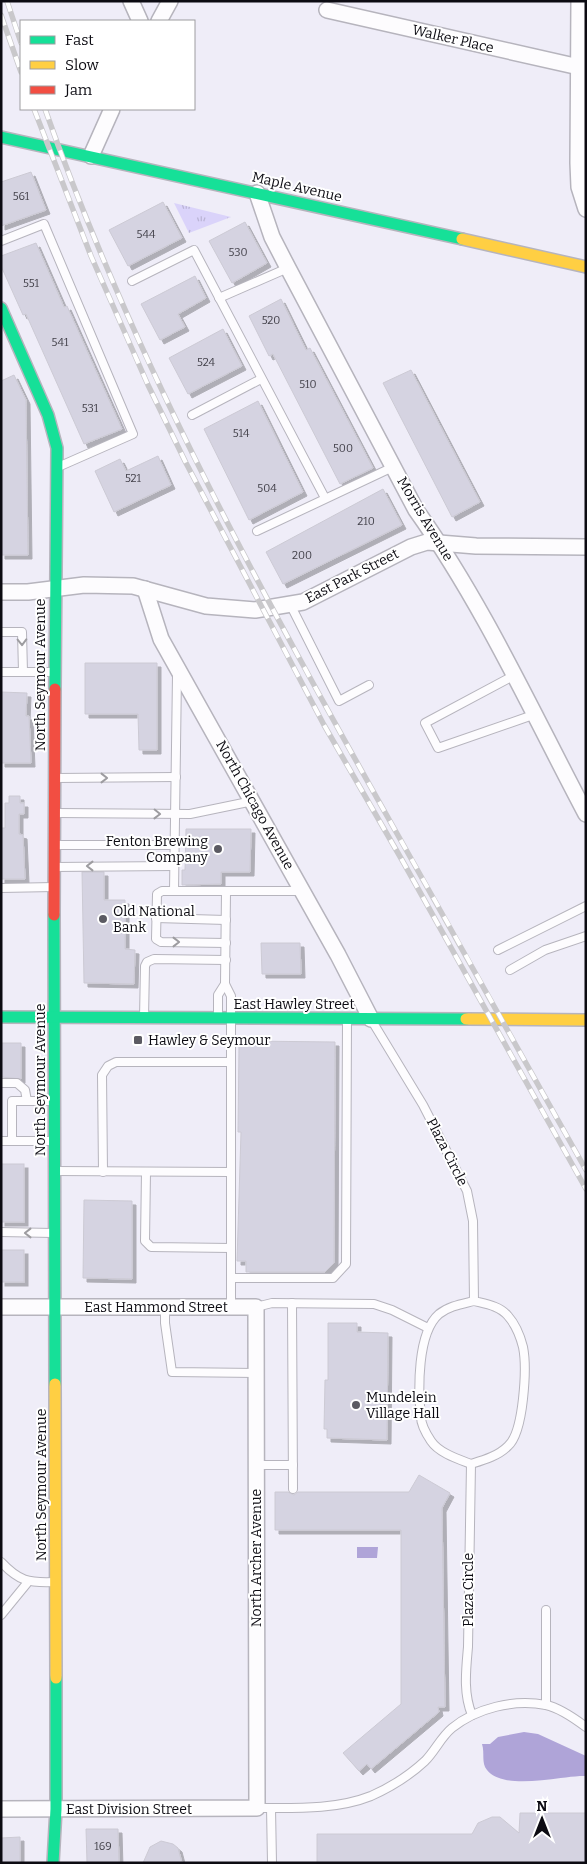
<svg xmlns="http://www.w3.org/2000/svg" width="587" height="1864" font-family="Bitter,serif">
<defs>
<pattern id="park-tufts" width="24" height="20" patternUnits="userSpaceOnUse" patternTransform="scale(1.25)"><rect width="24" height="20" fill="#dad3fa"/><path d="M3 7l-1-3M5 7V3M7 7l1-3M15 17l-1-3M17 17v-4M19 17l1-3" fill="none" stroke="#bab4d5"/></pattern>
<filter id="shadow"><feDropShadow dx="4" dy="4" stdDeviation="0" flood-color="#0004"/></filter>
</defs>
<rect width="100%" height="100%" fill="#efedf8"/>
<polygon fill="url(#park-tufts)" points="174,203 231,217 189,233"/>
<g fill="#afa4d8">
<polygon points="357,1547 378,1547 377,1558 357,1558"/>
<path d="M524,1732L538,1734L586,1756V1776C562,1775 505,1792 487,1770C481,1763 485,1753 482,1744H490L498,1737Z"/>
</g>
<g fill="#d5d3e1" stroke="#cccad4" filter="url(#shadow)">
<polygon points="31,172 46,210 1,226 1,182"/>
<polygon points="163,202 182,238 128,266 109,230"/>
<polygon points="245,222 267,263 232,283 209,241"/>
<polygon points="36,243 64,307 67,306 122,429 84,444 26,314 23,315 1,266 1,256"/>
<polygon points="195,276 206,298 178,314 185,327 160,340 141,304"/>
<polygon points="281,299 306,350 310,348 373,468 340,484 273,354 269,356 249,316"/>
<polygon points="223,329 242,366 188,394 169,358"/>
<polygon points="411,370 480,502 452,517 383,383"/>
<polygon points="14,375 26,400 28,555 1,555 1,381"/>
<polygon points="258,401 303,492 249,520 204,429"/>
<polygon points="158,456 171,485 114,512 95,471 120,459 126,471"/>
<polygon points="383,489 402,525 283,584 266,552"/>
<polygon points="85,663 157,663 157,750 139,750 138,714 85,714"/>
<polygon points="1,692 27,693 26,716 29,716 31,763 1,763"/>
<polygon points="9,796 20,796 20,803 24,803 24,814 19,814 19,834 23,835 25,879 1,879 1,828 5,828 5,803 9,803"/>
<polygon points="186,829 251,829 250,872 221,872 221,884 182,885 182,870 185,870"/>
<polygon points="82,872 104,872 104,900 125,900 125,949 135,950 134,984 84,983"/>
<polygon points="261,943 300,943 301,974 262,974"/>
<polygon points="248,1041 335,1042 334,1263 325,1272 246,1272 246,1261 237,1261 241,1132 238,1132 239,1044 248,1044"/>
<polygon points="1,1043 21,1043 21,1079 1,1077"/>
<rect x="1" y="1164" width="23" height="58"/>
<polygon points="84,1200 132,1201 132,1279 83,1278"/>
<rect x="1" y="1250" width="23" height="32"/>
<polygon points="328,1323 357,1323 357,1332 388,1333 387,1440 327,1438 327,1429 324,1429 325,1380 328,1380"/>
<polygon points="419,1475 450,1493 442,1508 445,1707 438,1707 439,1712 371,1769 367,1764 359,1771 343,1753 401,1704 401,1530 275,1530 275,1492 288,1492 294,1495 298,1492 409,1492"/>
<polygon points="520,1813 586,1813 586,1863 317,1863 317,1834 472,1834 478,1823 492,1817 500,1817 519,1833"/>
<polygon points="86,1829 118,1829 119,1863 87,1863"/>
<polygon points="20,1837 20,1863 1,1863 1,1838"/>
<polygon points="161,1841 173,1844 178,1848 182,1863 143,1863 150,1847"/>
</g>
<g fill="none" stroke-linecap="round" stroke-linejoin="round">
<g stroke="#b6b4bd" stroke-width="10">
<g id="lane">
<polyline points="1,241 44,224 133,434 58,467"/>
<polyline points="132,281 194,250 325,498"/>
<polyline points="219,298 288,268"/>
<polyline points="192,415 261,379"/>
<polyline points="257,531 393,467"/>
<polyline points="290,604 339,701 369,685"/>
<polyline points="1,632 22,632 23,672"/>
<polyline points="1,672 54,672"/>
<polyline points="513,676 425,723 438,748 533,715"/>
<polyline points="56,778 176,777"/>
<polyline points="56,813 190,814 253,801"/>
<polyline points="55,845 175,845"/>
<polyline points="54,867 174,866"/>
<polyline points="1,888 54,887"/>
<polyline points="174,891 177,675"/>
<polyline points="226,892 225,984 231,996 231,1307"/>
<polyline points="156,918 226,920"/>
<polyline points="226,943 161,942 156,939 157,894 162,891 302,891"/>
<polyline points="498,950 586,906"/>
<polyline points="510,970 545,950 586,936"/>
<polyline points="218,1017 218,995 225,984"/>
<polyline points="144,1018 145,966 147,962 154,959 226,960"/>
<path d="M372,1021L423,1105L467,1191L473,1221L474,1301C486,1304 500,1306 508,1316C516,1325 520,1335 523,1347C527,1367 524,1432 508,1446C498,1456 484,1460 471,1464L468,1647C466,1670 463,1693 472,1715"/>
<polyline points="1,1083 17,1083 25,1090 27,1101"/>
<polyline points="1,1141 53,1141"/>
<polyline points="12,1141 12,1101 53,1101"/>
<polyline points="55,1171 231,1172"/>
<polyline points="103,1172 102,1075 108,1066 116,1062 231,1062"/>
<polyline points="146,1172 145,1241 151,1247 231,1248"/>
<polyline points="1,1232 53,1233"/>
<polyline points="231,1278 333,1278 346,1264 347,1019"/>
<polyline points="292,1303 293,1489"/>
<polyline points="165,1307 165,1323 172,1372 256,1373"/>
<polyline points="256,1307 272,1303 374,1304 392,1310 428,1328"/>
<path d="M471,1464C458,1459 439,1453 431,1441C427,1435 421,1424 421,1417C418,1390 417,1333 439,1314C449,1306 462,1304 474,1301"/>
<polyline points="256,1465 293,1465"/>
<path d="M1,1562C19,1581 28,1583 54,1582"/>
<polyline points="546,1610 546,1705"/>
<polyline points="1,1615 28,1582"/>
<path d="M257,1808C294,1808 336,1810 371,1796C389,1788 410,1775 425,1761C435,1751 441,1737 452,1728C477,1708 513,1699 546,1705C560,1708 574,1718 586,1727"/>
<polyline points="271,1808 272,1863"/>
</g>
</g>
<g stroke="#b6b4bd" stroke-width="18">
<g id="street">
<polyline points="131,1 140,21"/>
<polyline points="579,1 578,163 579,187 586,209"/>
<polyline points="327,10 579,67"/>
<polyline points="159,21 170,1"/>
<polyline points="91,156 112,109"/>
<path d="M257,193L272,237L288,268L416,510C483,604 532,712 586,814"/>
<polyline points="145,589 161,639 338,955 371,1019"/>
<polyline points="1,592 28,592 84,585 133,586 206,606 255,610 303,602 411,547 427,542 476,546 586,547"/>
<polyline points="1,1307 256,1307 257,1808 1,1809"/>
</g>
</g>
<g stroke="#b6b4bd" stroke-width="14">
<g id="fast">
<polyline points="1,137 462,239"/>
<polyline points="1,308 48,415 57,448 55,689"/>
<polyline points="54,915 55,1384"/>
<polyline points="1,1017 466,1019"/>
<polyline points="53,1863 56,1809 56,1678"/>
</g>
</g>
<g stroke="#b6b4bd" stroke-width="14">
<g id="slow">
<polyline points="462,239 586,267"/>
<polyline points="466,1019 586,1020"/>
<polyline points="55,1384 56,1678"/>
</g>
</g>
<g stroke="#b6b4bd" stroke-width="14">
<polyline id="jam" points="54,915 55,689"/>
</g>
<use href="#lane" stroke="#fdfcfe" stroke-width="8"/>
<use href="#street" stroke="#fdfcfe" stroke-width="15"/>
<use href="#fast" stroke="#16e098" stroke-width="11"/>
<use href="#slow" stroke="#ffcf43" stroke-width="11"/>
<use href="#jam" stroke="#f24e42" stroke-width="11"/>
<g stroke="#c9c8cb" stroke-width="5.5">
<g id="rail">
<polyline points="7,1 21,43"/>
<polyline points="1,15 21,72"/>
<polyline points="34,109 91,256 148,385 186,463 324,725 402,860 586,1189"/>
<path d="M45,109C136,367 269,607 404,846C465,953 525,1062 586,1170"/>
</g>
</g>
<use href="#rail" stroke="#fff" stroke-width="4" stroke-dasharray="11" stroke-linecap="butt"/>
</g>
<defs><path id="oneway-chevron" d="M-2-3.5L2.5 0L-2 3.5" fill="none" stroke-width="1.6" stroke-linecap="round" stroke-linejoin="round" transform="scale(1.25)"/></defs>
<g stroke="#9d9ca0">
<use href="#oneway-chevron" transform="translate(22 642) rotate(89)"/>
<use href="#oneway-chevron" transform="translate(104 778)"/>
<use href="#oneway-chevron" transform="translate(157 814) rotate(1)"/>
<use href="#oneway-chevron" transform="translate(90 866) rotate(180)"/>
<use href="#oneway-chevron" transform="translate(176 942)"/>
<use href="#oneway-chevron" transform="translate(28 1233) rotate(-180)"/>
</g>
<g fill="#5b5a62" stroke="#fff" stroke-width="2">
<circle cx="218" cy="849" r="5"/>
<circle cx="103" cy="919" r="5"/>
<rect x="133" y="1035" width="10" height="10" rx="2.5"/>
<circle cx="356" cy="1405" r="5"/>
</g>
<g text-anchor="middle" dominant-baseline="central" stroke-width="4" stroke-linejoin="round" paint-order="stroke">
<g font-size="11" fill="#424049">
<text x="21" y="196">561</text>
<text x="146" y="234">544</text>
<text x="238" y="252">530</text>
<text x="31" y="283">551</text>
<text x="271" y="320">520</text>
<text x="60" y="342">541</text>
<text x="206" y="362">524</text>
<text x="308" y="384">510</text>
<text x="90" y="408">531</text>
<text x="241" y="433">514</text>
<text x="343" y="448">500</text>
<text x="133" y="478">521</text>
<text x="267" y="488">504</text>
<text x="366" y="521">210</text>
<text x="302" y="555">200</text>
<text x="103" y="1846">169</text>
</g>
<g font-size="14" fill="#0c0b12" stroke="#fff">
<text transform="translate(453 39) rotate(13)">Walker Place</text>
<text transform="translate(297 187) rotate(13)">Maple Avenue</text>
<text transform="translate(425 519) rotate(59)">Morris Avenue</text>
<text transform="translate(352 576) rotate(-27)">East Park Street</text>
<text transform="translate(40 675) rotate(-90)">North Seymour Avenue</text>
<text transform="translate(255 805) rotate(61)">North Chicago Avenue</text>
<text x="294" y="1004">East Hawley Street</text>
<text transform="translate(40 1080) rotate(-90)">North Seymour Avenue</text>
<text transform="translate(447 1152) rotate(63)">Plaza Circle</text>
<text x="156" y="1307">East Hammond Street</text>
<text transform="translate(41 1485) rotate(-90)">North Seymour Avenue</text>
<text transform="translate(256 1558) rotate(-90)">North Archer Avenue</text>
<text transform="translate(468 1590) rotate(-90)">Plaza Circle</text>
<text x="129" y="1809">East Division Street</text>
</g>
<g font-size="14" fill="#0c0b12" stroke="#fff" text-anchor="start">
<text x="208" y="841" text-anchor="end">Fenton Brewing<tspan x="208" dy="16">Company</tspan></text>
<text x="113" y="911">Old National<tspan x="113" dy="16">Bank</tspan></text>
<text x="148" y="1040">Hawley &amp; Seymour</text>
<text x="366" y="1397">Mundelein<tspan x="366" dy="16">Village Hall</tspan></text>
</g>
</g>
<rect width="587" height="1864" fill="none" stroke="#0c0b12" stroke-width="5"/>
<rect x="20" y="20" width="175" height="90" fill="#ffffff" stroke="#9e9da0"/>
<rect x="30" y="36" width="25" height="8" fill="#16e098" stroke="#9e9da0"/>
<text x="65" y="45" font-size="15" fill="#0c0b12">Fast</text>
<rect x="30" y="61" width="25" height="8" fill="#ffcf43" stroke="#9e9da0"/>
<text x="65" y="70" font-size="15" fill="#0c0b12">Slow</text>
<rect x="30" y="86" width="25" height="8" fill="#f24e42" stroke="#9e9da0"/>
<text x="65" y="95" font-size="15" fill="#0c0b12">Jam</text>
<g transform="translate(542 1819)" stroke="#ffffff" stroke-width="4" paint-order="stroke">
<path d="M0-4L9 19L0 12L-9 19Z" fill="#0c0b12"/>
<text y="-8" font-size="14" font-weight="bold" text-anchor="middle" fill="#0c0b12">N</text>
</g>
</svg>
